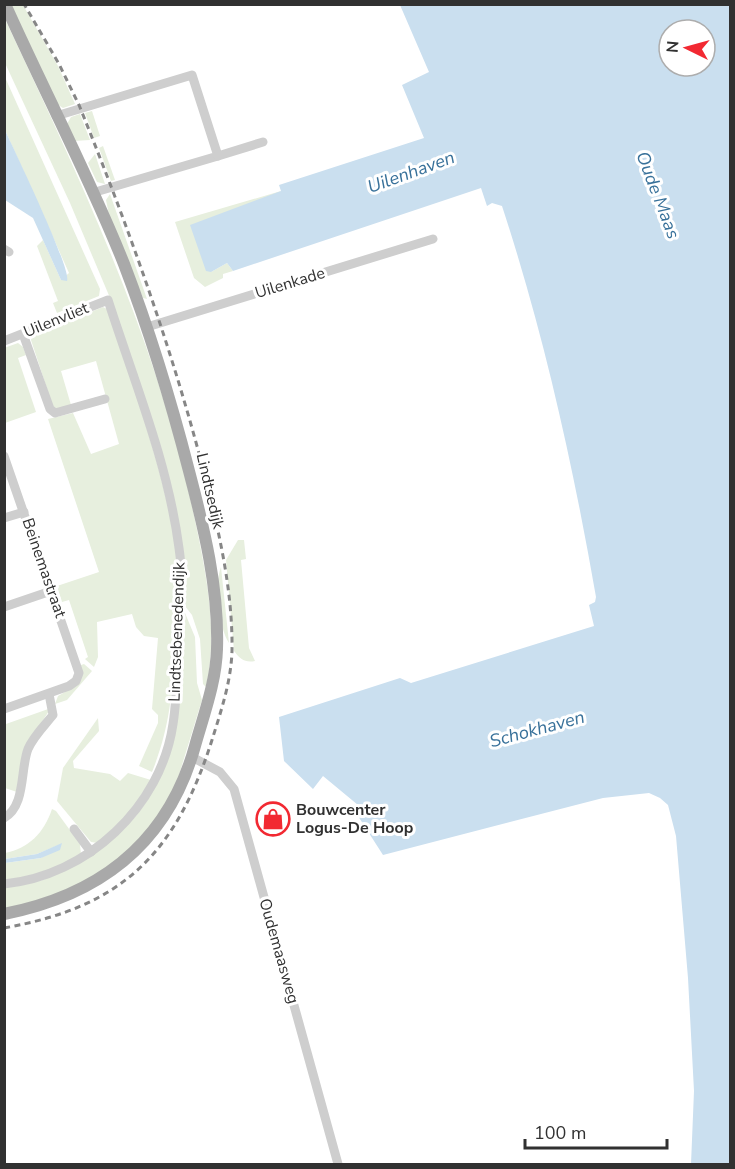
<svg xmlns="http://www.w3.org/2000/svg" width="735" height="1169" font-family="'Nunito Sans',sans-serif">
<rect width="100%" height="100%" fill="#fff"/>
<g fill="#e7efde">
<polygon points="10,5 23,5 58,66 75,104 63,108 57,104"/>
<path d="M4,17C82,183 159,344 196,525C207,578 218,633 206,687L203,684L200,639L192,615L185,606L180,538L113,305L70,203L5,63Z"/>
<polygon points="4,75 100,289 99,296 57,313 53,303 58,301 37,246 43,240 61,280 69,273 5,130"/>
<polygon points="92,111 100,136 94,138 85,113"/>
<polygon points="80,114 90,140 74,141 67,124 71,117"/>
<polygon points="103,146 115,180 111,181 99,148"/>
<polygon points="95,154 105,184 97,182 88,163"/>
<polygon points="281,191 211,272 227,263 233,271 223,274 223,278 205,287 194,278 175,222"/>
<polygon points="110,194 147,299 143,298 110,220 106,200"/>
<path d="M103,307L107,309C133,386 168,480 177,560C180,590 176,621 175,651C172,696 169,730 152,772L139,766L158,723V715L152,709L158,638L144,636L136,627L132,614L97,622L98,657L94,667L85,659L88,657L69,600L62,602L57,586L99,572L48,419L73,413L91,454L119,444L96,361L61,371L71,405L57,409L53,407L31,340L32,336Z"/>
<polygon points="18,343 23,347 26,355 18,358 36,412 5,423 4,348"/>
<path d="M238,540H244L246,559L241,560L249,648L255,661C245,663 240,659 234,651L226,560Z"/>
<path d="M221,567L229,643C219,629 214,584 221,567Z"/>
<polygon points="185,613 195,637 197,683 202,700 174,791 158,818 136,845 114,864 70,891 5,910 5,888 43,880 96,853 136,816 149,798 170,751"/>
<polygon points="84,664 92,671 67,700 55,704 58,696 77,685 81,665"/>
<polygon points="51,708 31,738 17,792 5,788 6,724"/>
<polygon points="98,718 99,731 73,761 74,768 110,774 120,781 128,773 151,780 130,812 98,843 91,842 57,801 63,768"/>
<path d="M52,809L56,811L80,844L81,855L46,872L5,882V863L41,858L61,844L37,854L5,859V853C29,848 44,833 52,809Z"/>
</g>
<g fill="#cadfef" fill-rule="evenodd">
<path d="M400,5H730V1164H691L694,1091L688,978L676,836L668,805L660,798L649,793L603,798L383,855L358,816L364,810L323,776L313,789L284,761L279,717L400,678L411,683L594,626L589,605L595,602L596,597C573,465 544,334 502,206L492,203L487,206L481,188L233,271L227,263L211,272L206,271L190,225L281,191L279,185L424,138L402,85L429,72ZM669,30H705V66H669Z"/>
<path d="M5,130C14,150 72,269 67,281L61,280L33,218L5,200Z"/>
<polygon points="62,843 60,850 41,858 5,863 5,859 37,854"/>
</g>
<g fill="none" stroke-linecap="round" stroke-linejoin="round">
<g stroke="#cecece" stroke-width="9">
<polyline points="56,116 192,75 218,156 92,193"/>
<polyline points="218,156 263,142"/>
<polyline points="4,249 9,252"/>
<polyline points="147,327 433,239"/>
<polyline points="23,334 50,409 55,413 105,399"/>
<path d="M4,341L108,300C134,381 168,463 179,548C184,581 180,615 178,647C177,673 177,699 173,724C161,807 87,876 4,884"/>
<polyline points="4,456 79,673 76,681 69,686 4,709"/>
<polyline points="4,518 24,512"/>
<polyline points="4,607 51,591"/>
<polyline points="192,757 220,772 234,789 338,1164"/>
<path d="M4,818C26,806 20,770 28,749C33,737 44,726 53,715L49,694"/>
<polyline points="74,829 91,852"/>
</g>
<path stroke="#a9a9a9" stroke-width="12" d="M4,914C101,895 168,843 195,746C204,714 216,682 217,649C219,589 204,528 189,471C171,401 150,332 124,264C89,176 44,91 5,4"/>
<path stroke="#868686" stroke-width="3" stroke-dasharray="6 4.5" stroke-linecap="butt" d="M4,928C123,907 176,853 212,740C221,711 231,682 232,651C233,587 217,523 201,461C169,340 126,221 79,105L59,64L24,4"/>
</g>
<defs>
<g id="shop-ring" transform="scale(1.725)"><circle r="9.5" fill="#fff" stroke="#f22932" stroke-width="1.5"/><path d="M-5-2.5h2.3a2.7 3.5 0 0 1 5.4 0H5L5.5 6h-11ZM-1.5-2.5h3a1.5 2.3 0 0 0-3 0Z" fill="#f22932"/></g>
</defs>
<g fill-rule="evenodd">
<use href="#shop-ring" x="273" y="819"/>
</g>
<g text-anchor="middle" dominant-baseline="central" stroke-width="6" stroke-linejoin="round" paint-order="stroke">
<g font-size="16" fill="#313131" stroke="#fff">
<text transform="translate(290 283) rotate(-17)">Uilenkade</text>
<text transform="translate(56 320) rotate(-22)">Uilenvliet</text>
<text transform="translate(210 491) rotate(77)">Lindtsedijk</text>
<text transform="translate(44 568) rotate(71)">Beinemastraat</text>
<text transform="translate(177 632) rotate(-88)">Lindtsebenedendijk</text>
<text transform="translate(279 951) rotate(74)">Oudemaasweg</text>
</g>
<g font-size="16" font-weight="bold" fill="#313131" stroke="#fff" text-anchor="start">
<text x="296" y="810">Bouwcenter<tspan x="296" dy="18">Logus-De Hoop</tspan></text>
</g>
<g font-size="18" font-style="italic" fill="#38719a" stroke="#fff">
<text transform="translate(411 172) rotate(-20)">Uilenhaven</text>
<text transform="translate(658 195) rotate(69)">Oude Maas</text>
<text transform="translate(537 729) rotate(-15)">Schokhaven</text>
</g>
</g>
<rect width="735" height="1169" fill="none" stroke="#313131" stroke-width="12"/>
<g transform="translate(687 48) rotate(275)"><circle r="28" fill="#ffffff" stroke="#adadad" stroke-width="1.5"/>
<path d="M0-4.5L10 22L0 15L-10 22Z" fill="#f22932"/>
<text y="-9" font-size="16" font-weight="bold" text-anchor="middle" fill="#313131">N</text>
</g>
<path d="M525 1139v9h142v-9" fill="none" stroke="#313131" stroke-width="3"/>
<text x="534" y="1139" font-size="18" fill="#313131" stroke="#ffffff" stroke-width="4.5" paint-order="stroke">100 m</text>
</svg>
